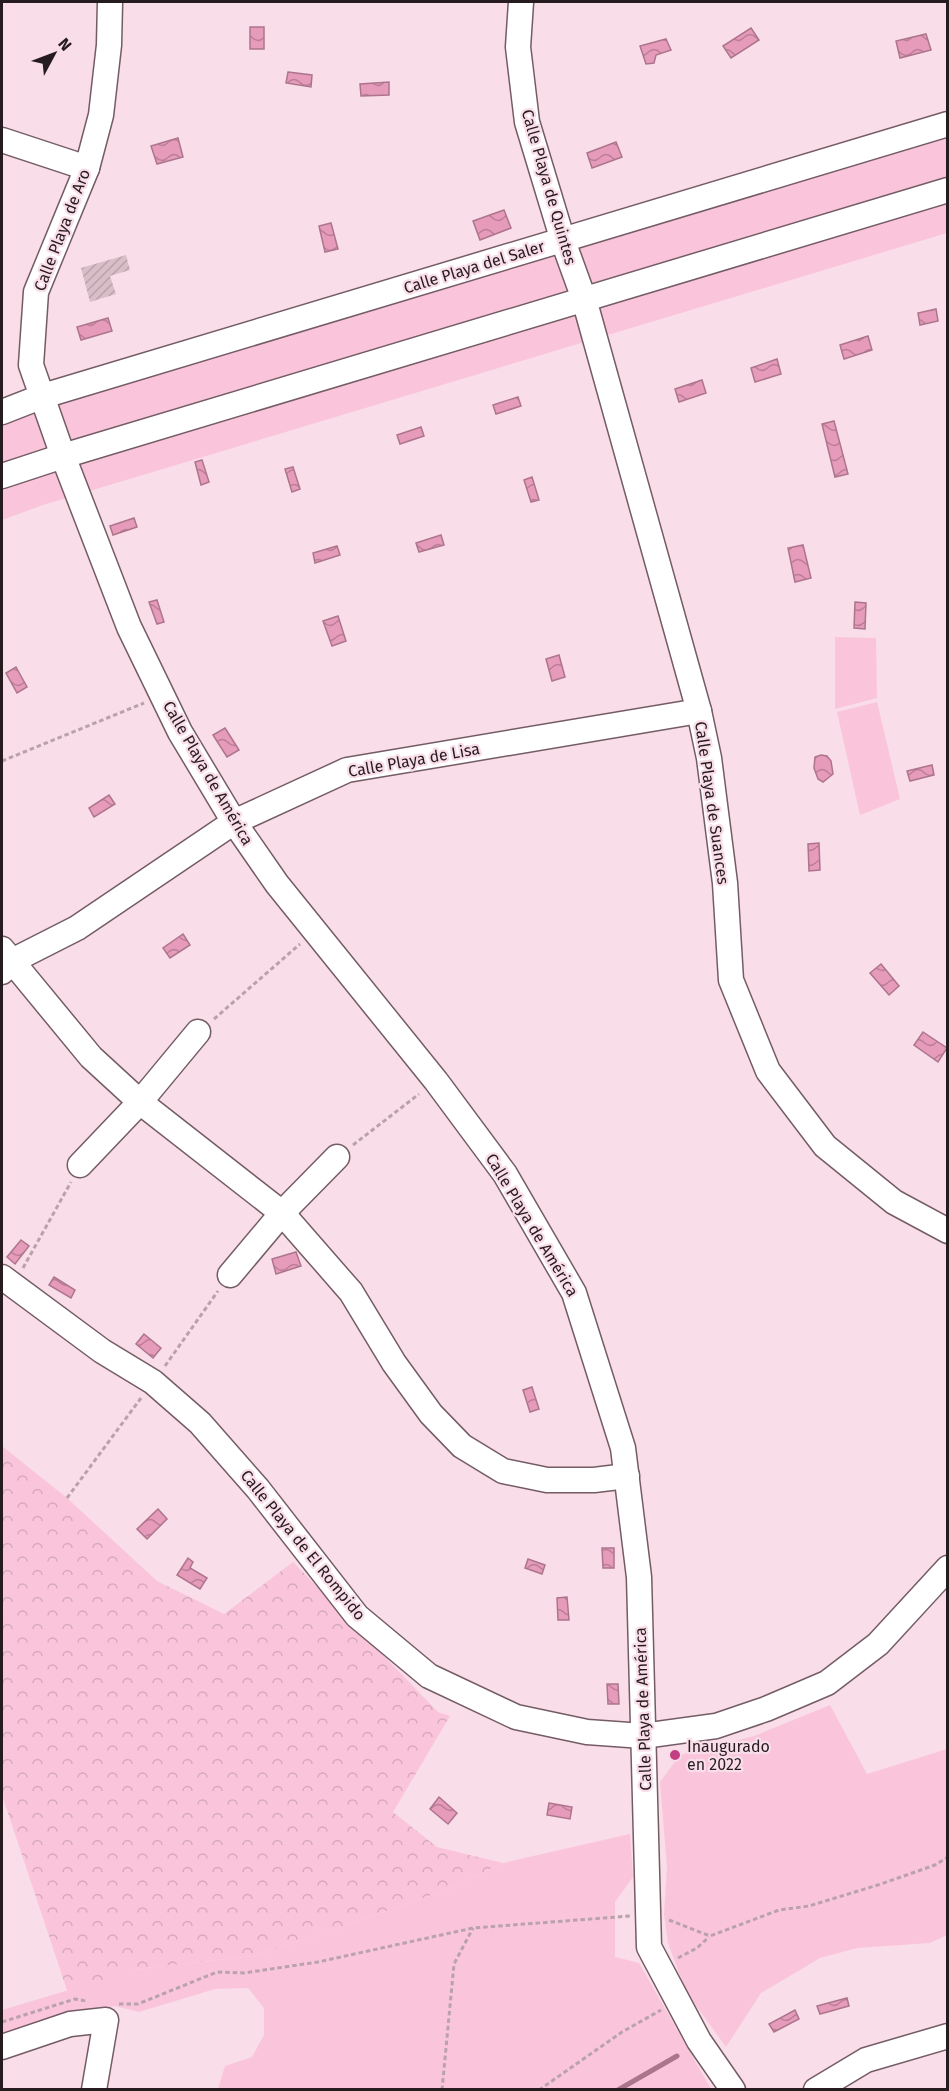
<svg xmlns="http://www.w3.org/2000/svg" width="949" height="2091" font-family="'Fira Sans',sans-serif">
<defs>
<pattern id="forest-crowns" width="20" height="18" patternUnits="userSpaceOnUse" patternTransform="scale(1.5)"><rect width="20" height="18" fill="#fac5da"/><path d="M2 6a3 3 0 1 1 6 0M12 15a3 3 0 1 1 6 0" fill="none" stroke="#d6a9bb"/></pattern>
<pattern id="water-waves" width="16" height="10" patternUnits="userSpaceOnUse" patternTransform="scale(1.5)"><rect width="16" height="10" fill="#e79bbb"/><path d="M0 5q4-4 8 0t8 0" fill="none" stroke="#bb7e98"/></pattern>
<pattern id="building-hatch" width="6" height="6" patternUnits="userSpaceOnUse" patternTransform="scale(1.5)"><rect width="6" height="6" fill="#d9bec8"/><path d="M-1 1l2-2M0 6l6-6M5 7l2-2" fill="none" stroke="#baa3ac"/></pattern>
</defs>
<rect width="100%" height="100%" fill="#f9dde8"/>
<polygon fill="url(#forest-crowns)" points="2,1446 67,1498 157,1581 224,1614 293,1562 438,1712 450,1716 393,1812 437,1847 503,1863 446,1890 319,1935 253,1956 139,1969 68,1993 2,1795"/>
<g fill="#fac5da">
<polygon points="947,118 947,233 43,505 2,520 2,410"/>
<polygon points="835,637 876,638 877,698 835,709"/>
<polygon points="877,702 900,799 860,815 837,712"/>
<polygon points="830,1705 867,1774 947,1749 947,1935 930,1943 857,1948 820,1958 761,1993 726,2047 686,1992 668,1943 664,1914 667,1867 660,1782 680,1755 754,1736"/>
<polygon points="630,1834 633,1877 615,1902 615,1957 639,1963 711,2089 218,2089 225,2066 252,2057 264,2035 264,2008 248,1988 215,1989 139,2012 115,2006 75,2013 2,2037 2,2010 139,1969 253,1956 319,1935 446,1890 503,1863"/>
</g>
<g fill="url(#water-waves)" stroke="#ad758c" stroke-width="1.5">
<rect x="250" y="27" width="14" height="22"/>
<polygon points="751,28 759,40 731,58 723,46"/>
<polygon points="926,34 931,50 900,58 896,41"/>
<polygon points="666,39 671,50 656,55 654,63 646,64 640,46"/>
<polygon points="288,72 312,75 311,87 286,83"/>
<polygon points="389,82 389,95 361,96 360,84"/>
<polygon points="178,138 183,157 157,164 151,146"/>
<polygon points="616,142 622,157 592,168 587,153"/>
<polygon points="504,210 511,228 480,240 473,221"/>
<polygon points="331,223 338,249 325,252 319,226"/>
<polygon points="936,309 938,321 920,325 918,313"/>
<polygon points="108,318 112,331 81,340 77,327"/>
<polygon points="868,336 872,350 844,359 840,345"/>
<polygon points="777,359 781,374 755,382 751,368"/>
<polygon points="702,380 706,393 679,402 675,389"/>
<polygon points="518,397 521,406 496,414 493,405"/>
<polygon points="834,421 848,474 835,477 822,424"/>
<polygon points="421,427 424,436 400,444 397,435"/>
<polygon points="202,460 209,482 201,485 195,462"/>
<polygon points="293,467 300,489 292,492 285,469"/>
<polygon points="532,477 539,500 531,502 524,480"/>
<polygon points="134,518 137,527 113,535 110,526"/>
<polygon points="441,535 444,545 419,552 416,543"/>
<polygon points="803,545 811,578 795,582 788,548"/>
<polygon points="337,546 340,555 315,563 313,553"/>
<polygon points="157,600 164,622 157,624 149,602"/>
<polygon points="855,602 866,603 865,629 854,628"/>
<polygon points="338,616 346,641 332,646 323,621"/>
<polygon points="559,655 565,677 552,681 546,659"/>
<polygon points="16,667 27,687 17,693 6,673"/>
<polygon points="225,728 239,750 227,757 213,735"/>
<polygon points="821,755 827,756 831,761 833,774 823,782 818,779 814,768 815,757"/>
<polygon points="932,765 934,775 910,781 907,771"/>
<polygon points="109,795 115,804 94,817 89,808"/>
<polygon points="819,843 820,870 809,871 808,844"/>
<polygon points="183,934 190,945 170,958 163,948"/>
<polygon points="881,964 899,986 889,995 870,973"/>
<polygon points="923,1032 947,1048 938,1062 914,1045"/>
<polygon points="21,1240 29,1246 15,1264 7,1257"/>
<polygon points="296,1252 301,1266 276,1274 272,1259"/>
<polygon points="54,1277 75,1290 71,1298 49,1285"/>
<polygon points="144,1334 161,1348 153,1358 136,1344"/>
<polygon points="532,1387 539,1409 530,1412 523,1390"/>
<polygon points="158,1509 167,1519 147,1539 137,1529"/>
<polygon points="602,1548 614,1548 614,1568 603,1568"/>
<polygon points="188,1558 193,1562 190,1568 207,1578 200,1589 177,1575"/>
<polygon points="528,1559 545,1565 542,1574 525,1568"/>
<polygon points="567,1597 569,1620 558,1620 557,1598"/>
<polygon points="607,1684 618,1684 619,1704 608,1704"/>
<polygon points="439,1797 457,1813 448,1824 430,1809"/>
<polygon points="549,1803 572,1807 570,1819 547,1815"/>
<polygon points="847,1998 849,2006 820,2014 817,2006"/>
<polygon points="795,2010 799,2019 774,2032 769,2024"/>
</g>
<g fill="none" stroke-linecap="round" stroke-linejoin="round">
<polyline stroke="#ad758c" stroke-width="5" points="618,2090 677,2056"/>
</g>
<polygon fill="url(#building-hatch)" points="126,255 130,270 110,276 116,294 90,302 81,268"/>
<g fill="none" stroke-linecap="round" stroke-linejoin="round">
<g stroke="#745c65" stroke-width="27">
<g id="minor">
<polyline points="110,2 109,45 101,115 87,168 36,292 31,365 63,456 129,627 180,732 234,822 277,884 436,1081 505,1174 574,1293 623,1448 639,1577 649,1947 699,2041 733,2090"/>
<polyline points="521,2 518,47 527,122 563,241 584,299 699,711 709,758 725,883 731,980 768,1071 825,1146 894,1202 948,1231"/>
<polyline points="2,140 87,168"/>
<polyline points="2,412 43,396 948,124"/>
<polyline points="2,476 63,456 948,190"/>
<polyline points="2,949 91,1057 140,1102 282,1213 351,1292 394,1363 431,1414 462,1446 503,1471 547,1480 594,1480 627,1476"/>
<polyline points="2,972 12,961 77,928 234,822 347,770 699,711"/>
<polyline points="80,1165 140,1102 198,1032"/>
<polyline points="230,1275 282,1213 337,1157"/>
<polyline points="2,1277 102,1351 153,1382 200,1423 258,1489 357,1616 429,1676 516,1717 587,1732 643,1736 716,1726 766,1709 827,1683 878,1644 948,1568"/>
<polyline points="2,2047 70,2024 106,2020 94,2090"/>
<polyline points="816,2090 866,2060 948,2036"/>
</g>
</g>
<g stroke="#b9a2ab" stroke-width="3" stroke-dasharray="4.5 3" stroke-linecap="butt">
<polyline points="2,761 144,703"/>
<polyline points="214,1019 300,944"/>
<polyline points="353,1145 419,1094"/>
<polyline points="23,1268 71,1182"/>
<polyline points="165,1366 218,1291"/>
<polyline points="67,1498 141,1398"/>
<polyline points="669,1920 710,1936 779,1910 809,1906 881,1884 935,1865 948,1857"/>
<polyline points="678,1958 697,1948 709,1937"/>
<polyline points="119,2004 138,2004 217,1972 244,1973 318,1962 473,1928 630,1916"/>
<polyline points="2,2022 75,1999 86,2001"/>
<polyline points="442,2090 454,1964 473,1928"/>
<polyline points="539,2090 622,2032 661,2010"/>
</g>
<use href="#minor" stroke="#fff" stroke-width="24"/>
</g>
<circle fill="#c33f82" stroke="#f9dde8" stroke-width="2" cx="675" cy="1755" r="6"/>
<g text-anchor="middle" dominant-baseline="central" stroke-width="4.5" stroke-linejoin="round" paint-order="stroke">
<g font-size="16" fill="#261c20" stroke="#f9dde8">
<text transform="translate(549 187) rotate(74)">Calle Playa de Quintes</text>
<text transform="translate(62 230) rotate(-69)">Calle Playa de Aro</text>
<text transform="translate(474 267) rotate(-17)">Calle Playa del Saler</text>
<text transform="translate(414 760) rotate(-10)">Calle Playa de Lisa</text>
<text transform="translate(208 773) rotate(60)">Calle Playa de América</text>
<text transform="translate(712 803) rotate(82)">Calle Playa de Suances</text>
<text transform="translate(532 1225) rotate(59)">Calle Playa de América</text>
<text transform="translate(303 1545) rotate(51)">Calle Playa de El Rompido</text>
<text transform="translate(643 1709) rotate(-92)">Calle Playa de América</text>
</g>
<g font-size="16" fill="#261c20" stroke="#f9dde8" text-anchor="start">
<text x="687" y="1746">Inaugurado<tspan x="687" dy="18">en 2022</tspan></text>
</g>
</g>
<rect width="949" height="2091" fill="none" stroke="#261c20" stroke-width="6"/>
<g transform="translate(54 54) rotate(49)" stroke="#f9dde8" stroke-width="4.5" paint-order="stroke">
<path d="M0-4.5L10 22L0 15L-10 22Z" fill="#261c20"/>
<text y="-9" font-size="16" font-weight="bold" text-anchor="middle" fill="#261c20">N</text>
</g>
</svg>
